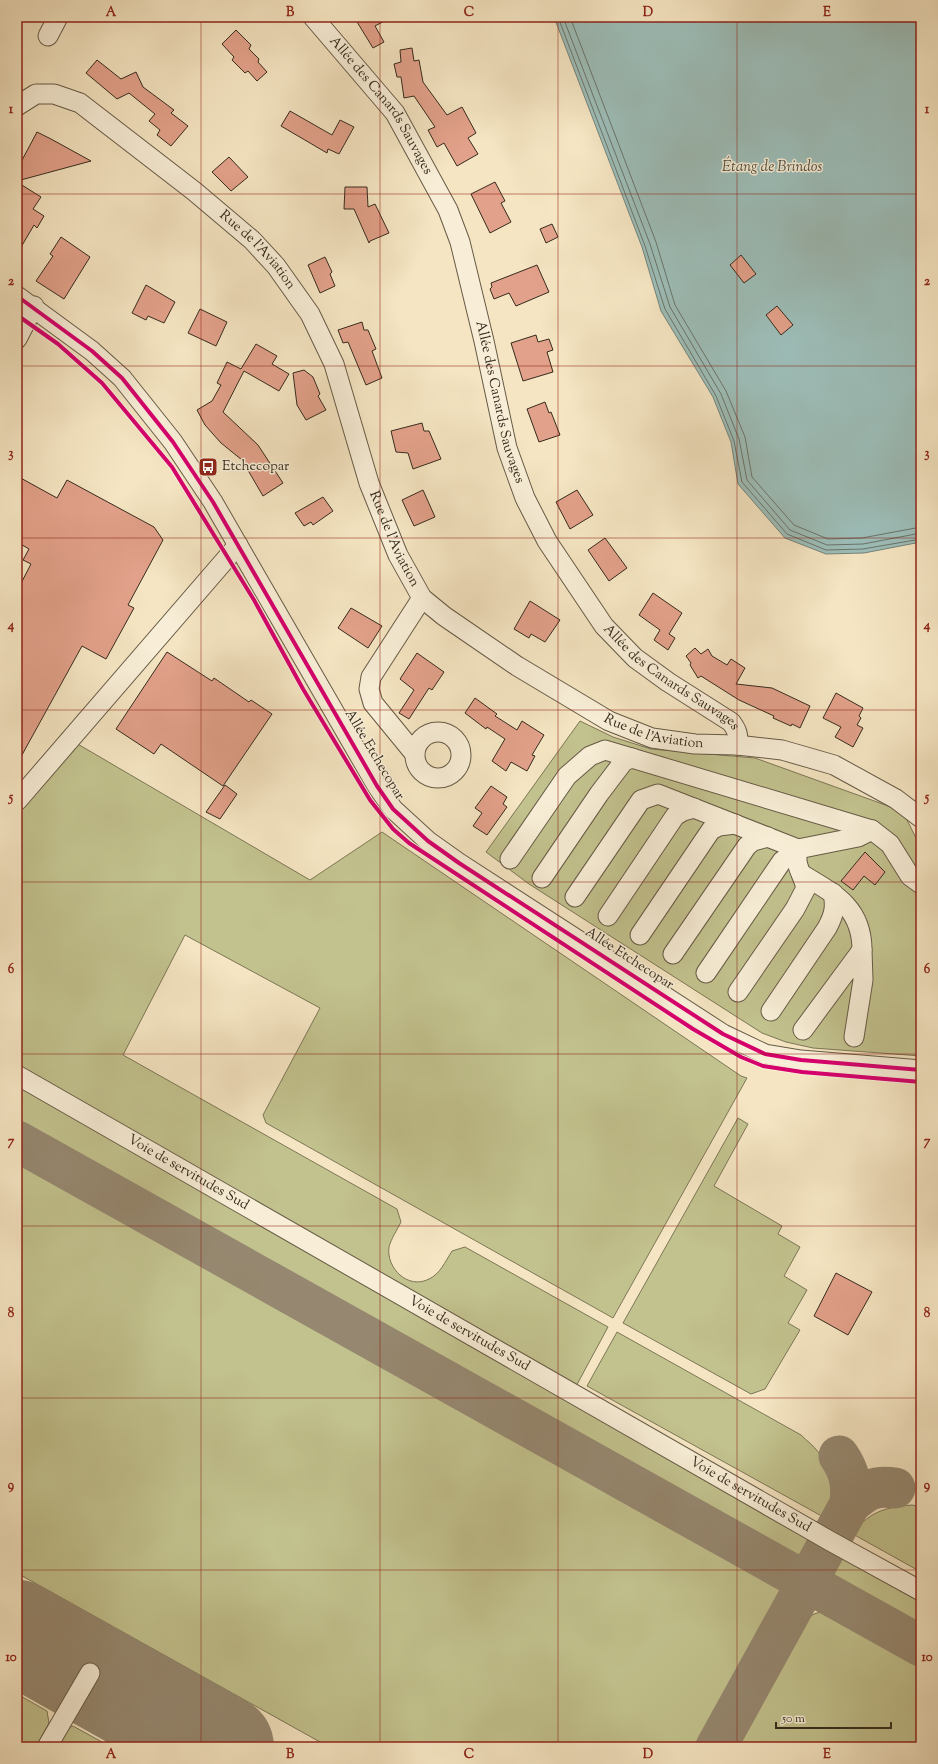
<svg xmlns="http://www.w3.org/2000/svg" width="938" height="1764" font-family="'Sorts Mill Goudy',serif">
<rect width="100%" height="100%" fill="#f5e5c2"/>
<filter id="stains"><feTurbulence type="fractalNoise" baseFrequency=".005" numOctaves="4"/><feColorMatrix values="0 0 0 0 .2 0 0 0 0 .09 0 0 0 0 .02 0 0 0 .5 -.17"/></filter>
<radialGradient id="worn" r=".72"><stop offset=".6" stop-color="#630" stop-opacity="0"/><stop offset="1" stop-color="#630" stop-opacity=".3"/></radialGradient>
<g fill="#c2c28e" stroke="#7c7656">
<polygon points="580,721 613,737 651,749 755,758 891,807 905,816 921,848 921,1056 813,1048 786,1042 762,1033 529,884 486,852"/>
<path d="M76,743L310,880L382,832L741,1076L747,1078L613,1318L266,1123L263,1115L320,1008L185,935L123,1055L397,1209L401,1222C397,1230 391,1239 389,1247C386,1268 408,1290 429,1279C440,1274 445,1262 452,1251L465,1247L608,1327L574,1390L17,1071V814Z"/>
<polygon points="17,1079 817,1538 800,1569 17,1132"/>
<polygon points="738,1118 748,1124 714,1186 782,1226 778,1234 800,1247 784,1276 807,1290 788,1323 800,1330 765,1389 751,1394 623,1323"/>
<polygon points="17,1150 776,1575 784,1582 785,1591 783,1601 702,1747 329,1747 17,1573"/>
<path d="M617,1332L801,1435C806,1440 814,1446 819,1453C832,1472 836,1498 827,1519L587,1386Z"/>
<path d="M912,1505L921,1507V1572L851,1533C873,1511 882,1508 912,1505Z"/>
<polygon points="840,1551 921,1595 921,1637 823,1582"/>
<polygon points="830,1609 848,1613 921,1655 921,1747 731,1747 797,1625 814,1614"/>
<polygon points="17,1694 47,1711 49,1723 36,1747 17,1747"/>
<polygon points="73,1726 111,1747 52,1747 62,1730"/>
</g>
<polygon fill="#9dbeb9" stroke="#74837b" points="554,17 921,17 921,542 864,553 826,554 785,538 738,484 731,442 713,397 661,311 642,247"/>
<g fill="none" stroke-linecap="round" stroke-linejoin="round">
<g stroke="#6a746b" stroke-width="1">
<polyline points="558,17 645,246 665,309 716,396 734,441 742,482 787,534 826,550 863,549 921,539"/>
<polyline points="563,17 650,244 670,307 721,394 739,439 747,480 790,530 827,545 863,544 921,533"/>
<polyline points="570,17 656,242 675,305 726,391 745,437 752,477 794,525 828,539 862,538 921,527"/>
</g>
<g stroke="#968870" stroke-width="41">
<polyline points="17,1141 921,1646"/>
<path d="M839,1456C850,1472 852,1485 850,1504"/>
<path d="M716,1747L850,1504C866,1490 874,1485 895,1488"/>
</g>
<polyline stroke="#968870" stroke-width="104" points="17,1632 222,1747"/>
</g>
<g fill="#e2a18a" stroke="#362b1d">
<polygon points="354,17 392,17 375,26 384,42 373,48"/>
<polygon points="236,30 251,45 249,49 259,59 258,62 267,72 257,81 248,71 245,73 232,60 234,57 222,44"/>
<polygon points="412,48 414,61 419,60 423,82 447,115 462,107 476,133 468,138 478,154 457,166 444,143 437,147 428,130 435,127 414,96 404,98 401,77 397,77 394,64 401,62 400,50"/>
<polygon points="97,60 121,79 136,72 143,87 174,110 171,113 188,126 171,146 157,135 160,130 149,121 155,114 129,93 117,99 86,73"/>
<polygon points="290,111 332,135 340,120 354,127 339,154 328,149 327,153 281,126"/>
<polygon points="37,132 51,139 91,161 17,181 17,160 21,162"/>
<polygon points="229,157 248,177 231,191 212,172"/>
<polygon points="17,182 41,197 33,209 44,216 37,228 34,225 17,254"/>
<polygon points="495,182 505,201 501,203 511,222 490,233 471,194"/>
<polygon points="345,187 367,187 368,207 375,204 389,233 370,241 369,243 354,209 344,209"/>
<polygon points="552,224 558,237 546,243 540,229"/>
<polygon points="61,237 90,257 64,299 36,281 53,256 50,254"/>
<polygon points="741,255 756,274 744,283 730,265"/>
<polygon points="325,257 332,272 330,274 335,286 320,293 308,265"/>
<polygon points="537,265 549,292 516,306 509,293 494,299 490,289 492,287 491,283"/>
<polygon points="146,285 175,302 164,323 148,316 146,320 132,313"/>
<polygon points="777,306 793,325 781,335 766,315"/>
<polygon points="200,309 227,322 216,346 188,333"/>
<polygon points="362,322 364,330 368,330 376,349 372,351 382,378 366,385 348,342 343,343 338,330"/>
<polygon points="536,335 538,342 549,339 553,350 547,352 553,372 523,381 511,343"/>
<polygon points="256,344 277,356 272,364 289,374 279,391 244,371 223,412 258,445 283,483 263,496 242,460 221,443 205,425 197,410 212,401 221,385 217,383 227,362 241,369"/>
<polygon points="304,370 313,377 320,394 318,396 326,410 306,420 297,405 293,373"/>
<polygon points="545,402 549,413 551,412 560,435 539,442 527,409"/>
<polygon points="422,423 424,431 429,431 441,459 413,469 408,453 396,452 391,431"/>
<polygon points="17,476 57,498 67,480 154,527 163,540 128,605 134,608 106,659 82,646 17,764 17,591 31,564 23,560 29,549 17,542"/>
<polygon points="423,490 435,517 414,526 402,500"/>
<polygon points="577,490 593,515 570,529 556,502"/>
<polygon points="323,497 333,511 313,525 311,522 304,526 295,513"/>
<polygon points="605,538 627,568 609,581 588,550"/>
<polygon points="653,593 682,613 669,634 675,638 668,650 654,640 660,630 639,615"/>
<polygon points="530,601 560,620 545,642 531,634 529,638 514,629"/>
<polygon points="351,608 382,626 368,648 338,628"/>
<polygon points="695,648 701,654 708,649 712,656 727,665 731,659 745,668 736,684 772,688 810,706 800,728 792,724 791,726 773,718 774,716 739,700 701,676 698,678 690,665 691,663 686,656"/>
<polygon points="167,652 212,681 214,678 249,702 251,700 272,714 223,786 161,744 154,754 116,729"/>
<polygon points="417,653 444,672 432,690 429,688 409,719 399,713 414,690 400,679"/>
<polygon points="836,693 863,708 859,716 861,718 857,725 863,728 853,747 835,737 841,727 823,718"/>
<polygon points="475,698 497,714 495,716 517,730 522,721 544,735 532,755 535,756 527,771 511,762 506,771 492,761 505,739 487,727 486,729 465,713"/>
<polygon points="225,785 237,794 220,819 206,812"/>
<polygon points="491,786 507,797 503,804 507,807 487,835 473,826 482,813 475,808"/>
<polygon points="865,852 885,872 875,885 864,876 853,890 841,881"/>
<polygon points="836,1273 872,1292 848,1335 814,1316"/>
</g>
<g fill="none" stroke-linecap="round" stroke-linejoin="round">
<g stroke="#665a46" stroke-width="21">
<g id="minor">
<path id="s1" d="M313,17L395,113L448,210L460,242L484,341L507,448L525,498L547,541L604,626L635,658L668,682L731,722C737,730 739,735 737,745"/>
<polyline points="48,36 58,17"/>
<path id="s2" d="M17,106L36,94H54L80,103L194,191L252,240L276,266L310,314L334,364L369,483L398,555L422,598L444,616L517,666L609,721L652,738L695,744L737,745L782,750L834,765L896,799L921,818"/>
<polyline points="17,296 92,351 122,378 173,442 213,502 377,786 393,809 428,841 459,863 723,1034 765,1054 801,1060 921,1070"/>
<polyline points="17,339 34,306"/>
<circle cx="438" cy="755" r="23"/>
<polyline points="414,753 373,703 369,689 371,677 422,598"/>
<polyline points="17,801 238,545"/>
<polyline points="510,859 567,776 590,756 605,750 872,830"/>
<path d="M803,875C835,894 862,908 862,950"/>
<polyline points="542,878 599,794 624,761 632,758"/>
<polyline points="575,897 641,800 658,794 798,849 858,837 872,830 890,844 910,876 921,884"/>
<polyline points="608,916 675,816 683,811 694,808"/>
<polyline points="640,935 711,830 719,826 735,824"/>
<polyline points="673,954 747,846 753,841 768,837"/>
<polyline points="706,973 782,861 798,849"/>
<path d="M738,992L795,909L806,888C802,872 794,866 798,849"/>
<path d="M771,1011L827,928C834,915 836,907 833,893"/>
<polyline points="803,1030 862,950 863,980 854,1037"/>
<path id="s3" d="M17,1075L830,1541L921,1591"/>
<polyline points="47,1747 90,1673"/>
</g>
</g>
<use href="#minor" stroke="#f8eed7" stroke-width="19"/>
<g stroke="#f8eed7" stroke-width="6">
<g id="cycleway">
<polyline points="17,296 92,351 122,378 173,442 213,502 377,786 393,809 428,841 459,863 723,1034 765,1054 801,1060 921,1070"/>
<polyline points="17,315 58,344 102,383 172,467 254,600 303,689 370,800 393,829 409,843 693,1029 741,1057 763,1066 802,1072 921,1082"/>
</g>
</g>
<use href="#cycleway" stroke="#d6006c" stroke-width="4"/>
</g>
<path fill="none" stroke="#8f2418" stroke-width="1" stroke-opacity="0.55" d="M201,17V1747M380,17V1747M558,17V1747M737,17V1747M17,194H921M17,366H921M17,538H921M17,710H921M17,882H921M17,1054H921M17,1226H921M17,1398H921M17,1570H921"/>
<defs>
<g id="bus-square" transform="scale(1)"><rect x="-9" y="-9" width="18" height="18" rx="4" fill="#8f2418" stroke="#f8eed7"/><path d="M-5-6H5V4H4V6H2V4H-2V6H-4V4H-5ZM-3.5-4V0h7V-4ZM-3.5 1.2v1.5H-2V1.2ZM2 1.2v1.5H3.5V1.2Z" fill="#fff"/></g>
</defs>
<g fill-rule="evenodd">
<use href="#bus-square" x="208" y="467"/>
</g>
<g text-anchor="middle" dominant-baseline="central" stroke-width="3" stroke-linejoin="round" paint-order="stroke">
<g font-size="14" fill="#362b1d" stroke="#f8eed7">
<text stroke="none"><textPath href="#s1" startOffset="112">Allée des Canards Sauvages</textPath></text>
<text stroke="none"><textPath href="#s2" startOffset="299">Rue de l'Aviation</textPath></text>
<text stroke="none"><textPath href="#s1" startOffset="436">Allée des Canards Sauvages</textPath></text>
<text stroke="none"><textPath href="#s2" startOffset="623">Rue de l'Aviation</textPath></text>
<text stroke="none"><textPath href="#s1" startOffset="771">Allée des Canards Sauvages</textPath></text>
<text stroke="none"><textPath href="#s2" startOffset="959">Rue de l'Aviation</textPath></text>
<text transform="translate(374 755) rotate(59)">Allée Etchecopar</text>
<text transform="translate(629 959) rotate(33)">Allée Etchecopar</text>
<text stroke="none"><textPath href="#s3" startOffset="197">Voie de servitudes Sud</textPath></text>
<text stroke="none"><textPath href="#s3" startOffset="521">Voie de servitudes Sud</textPath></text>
<text stroke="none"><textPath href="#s3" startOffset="845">Voie de servitudes Sud</textPath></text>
</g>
<g font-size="14" fill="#362b1d" stroke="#f8eed7" text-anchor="start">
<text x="222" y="467">Etchecopar</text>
</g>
<g font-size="15" font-style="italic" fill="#505044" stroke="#f8eed7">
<text x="772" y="167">Étang de Brindos</text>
</g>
</g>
<rect width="938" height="1764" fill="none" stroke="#f5e5c2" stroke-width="44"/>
<path d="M776 1722v6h115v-6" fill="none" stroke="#362b1d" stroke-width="2"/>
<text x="782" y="1722" font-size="12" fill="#362b1d" stroke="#f8eed7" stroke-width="3" paint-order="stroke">50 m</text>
<rect x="22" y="22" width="894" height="1720" fill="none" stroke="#8f2418" stroke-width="1.5"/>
<g font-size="13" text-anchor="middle" font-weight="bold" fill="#8f2418">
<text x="111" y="16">A</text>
<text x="290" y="16">B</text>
<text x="469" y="16">C</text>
<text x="648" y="16">D</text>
<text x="827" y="16">E</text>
<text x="11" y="113">1</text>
<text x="927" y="113">1</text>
<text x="11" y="285">2</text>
<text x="927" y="285">2</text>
<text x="11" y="457">3</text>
<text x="927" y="457">3</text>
<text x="11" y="629">4</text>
<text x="927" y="629">4</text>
<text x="11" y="801">5</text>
<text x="927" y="801">5</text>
<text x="11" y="973">6</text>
<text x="927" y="973">6</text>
<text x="11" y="1145">7</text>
<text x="927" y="1145">7</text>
<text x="11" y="1317">8</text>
<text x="927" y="1317">8</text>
<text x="11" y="1489">9</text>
<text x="927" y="1489">9</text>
<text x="11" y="1661">10</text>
<text x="927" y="1661">10</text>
<text x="111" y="1758">A</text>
<text x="290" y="1758">B</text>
<text x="469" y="1758">C</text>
<text x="648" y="1758">D</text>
<text x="827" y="1758">E</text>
</g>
<rect width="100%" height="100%" filter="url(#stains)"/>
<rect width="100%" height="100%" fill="url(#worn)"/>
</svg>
